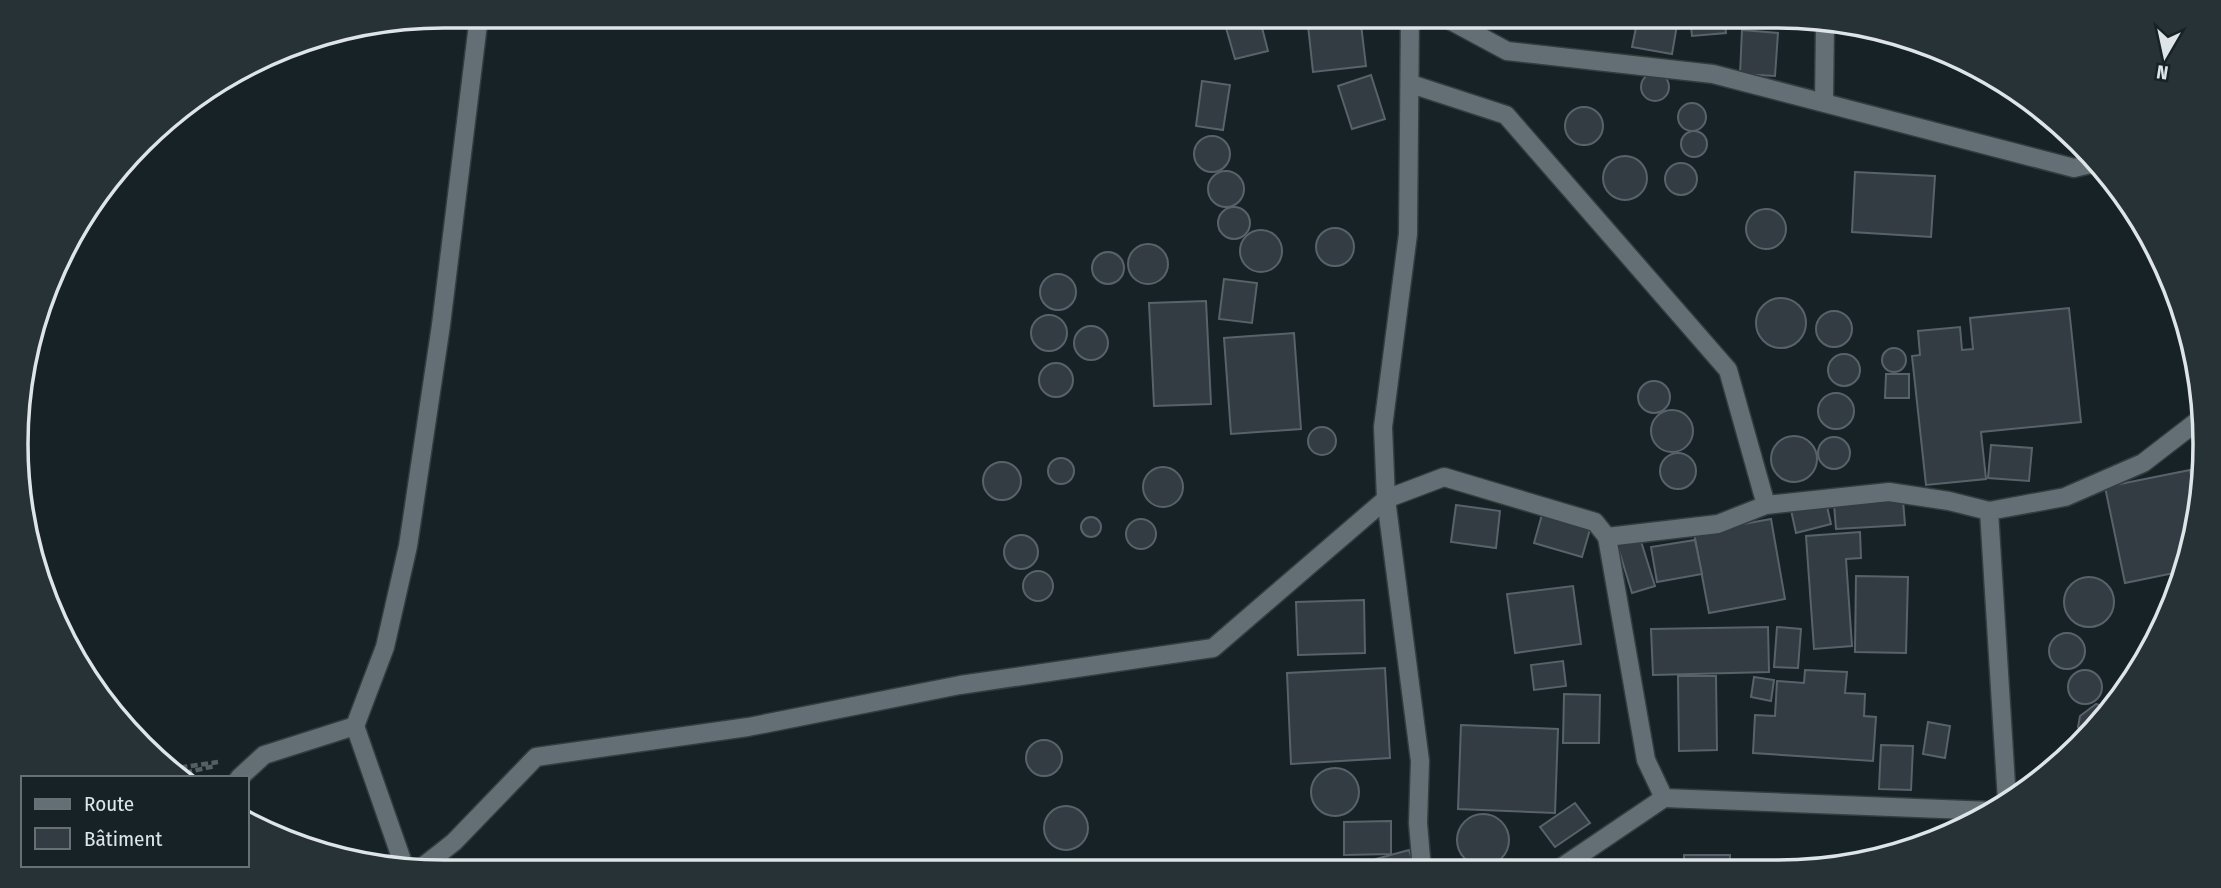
<svg xmlns="http://www.w3.org/2000/svg" width="2221" height="888" font-family="'Fira Sans Condensed',sans-serif">
<rect width="100%" height="100%" fill="#172227"/>
<g fill="#333b43" stroke="#59626a" stroke-width="2">
<polygon points="1242,16 1259,16 1268,51 1235,59 1224,21"/>
<polygon points="1307,16 1360,16 1366,66 1313,72"/>
<polygon points="1690,16 1724,16 1726,33 1692,36"/>
<polygon points="1638,18 1677,25 1672,54 1632,47"/>
<polygon points="1742,30 1778,33 1775,76 1740,74"/>
<circle cx="1655" cy="87" r="14"/>
<polygon points="1371,75 1385,119 1352,129 1338,86"/>
<polygon points="1202,81 1230,85 1223,130 1196,126"/>
<circle cx="1692" cy="117" r="14"/>
<circle cx="1584" cy="126" r="19"/>
<circle cx="1694" cy="144" r="13"/>
<circle cx="1212" cy="154" r="18"/>
<circle cx="1625" cy="178" r="22"/>
<circle cx="1681" cy="179" r="16"/>
<circle cx="1226" cy="189" r="18"/>
<polygon points="1855,172 1935,176 1931,237 1852,232"/>
<circle cx="1234" cy="223" r="16"/>
<circle cx="1766" cy="229" r="20"/>
<circle cx="1335" cy="247" r="19"/>
<circle cx="1261" cy="251" r="21"/>
<circle cx="1148" cy="264" r="20"/>
<circle cx="1108" cy="268" r="16"/>
<circle cx="1058" cy="292" r="18"/>
<polygon points="1224,279 1257,283 1252,323 1219,319"/>
<circle cx="1781" cy="323" r="25"/>
<polygon points="1206,301 1211,404 1154,406 1149,303"/>
<polygon points="2069,308 2081,422 1981,432 1986,479 1926,485 1912,356 1920,355 1918,331 1960,327 1962,350 1973,349 1970,318"/>
<circle cx="1834" cy="329" r="18"/>
<circle cx="1049" cy="333" r="18"/>
<circle cx="1091" cy="343" r="17"/>
<polygon points="1294,333 1301,429 1231,434 1224,338"/>
<circle cx="1894" cy="360" r="12"/>
<circle cx="1844" cy="370" r="16"/>
<circle cx="1056" cy="380" r="17"/>
<polygon points="1886,374 1909,374 1909,398 1885,398"/>
<circle cx="1654" cy="397" r="16"/>
<circle cx="1836" cy="411" r="18"/>
<circle cx="1672" cy="431" r="21"/>
<circle cx="1322" cy="441" r="14"/>
<circle cx="1794" cy="459" r="23"/>
<circle cx="1834" cy="453" r="16"/>
<polygon points="1991,445 2032,448 2029,481 1988,478"/>
<circle cx="1678" cy="471" r="18"/>
<circle cx="1061" cy="471" r="13"/>
<circle cx="1002" cy="481" r="19"/>
<circle cx="1163" cy="487" r="20"/>
<polygon points="2190,470 2194,491 2184,571 2125,583 2105,487"/>
<polygon points="1903,500 1905,525 1836,529 1834,504"/>
<polygon points="1826,502 1831,524 1796,533 1791,510"/>
<polygon points="1456,505 1500,511 1496,548 1451,542"/>
<polygon points="1543,511 1591,526 1582,557 1534,543"/>
<circle cx="1091" cy="527" r="10"/>
<polygon points="1771,519 1785,599 1709,613 1694,533"/>
<circle cx="1141" cy="534" r="15"/>
<polygon points="1860,532 1861,558 1846,559 1852,646 1814,649 1806,536"/>
<circle cx="1021" cy="552" r="17"/>
<polygon points="1640,538 1655,586 1632,593 1617,544"/>
<polygon points="1695,540 1702,574 1657,582 1651,547"/>
<circle cx="1038" cy="586" r="15"/>
<polygon points="1856,576 1908,577 1906,653 1855,652"/>
<circle cx="2089" cy="602" r="25"/>
<polygon points="1573,586 1581,644 1515,653 1507,594"/>
<polygon points="1364,600 1365,653 1298,655 1296,602"/>
<polygon points="1768,627 1769,672 1653,675 1651,629"/>
<polygon points="1777,627 1801,629 1798,668 1774,667"/>
<circle cx="2067" cy="651" r="18"/>
<polygon points="1563,661 1566,686 1534,690 1531,665"/>
<polygon points="1385,668 1390,758 1291,764 1287,673"/>
<circle cx="2085" cy="687" r="17"/>
<polygon points="1805,670 1847,672 1845,693 1865,694 1864,716 1876,717 1873,761 1753,753 1755,715 1775,716 1777,681 1804,683"/>
<polygon points="1678,676 1716,676 1717,750 1679,751"/>
<polygon points="1754,677 1774,680 1771,701 1751,697"/>
<polygon points="1564,694 1600,695 1599,743 1563,743"/>
<polygon points="2096,704 2110,708 2084,738 2078,727 2080,716"/>
<polygon points="1928,722 1950,726 1945,758 1923,754"/>
<polygon points="1461,725 1558,729 1555,813 1458,809"/>
<circle cx="1044" cy="758" r="18"/>
<polygon points="1881,745 1913,746 1911,790 1879,789"/>
<circle cx="1335" cy="792" r="24"/>
<polygon points="1575,803 1590,823 1555,847 1540,827"/>
<circle cx="1066" cy="828" r="22"/>
<circle cx="1483" cy="840" r="26"/>
<polygon points="1391,821 1391,854 1344,855 1344,822"/>
<polygon points="1409,850 1415,870 1379,870 1376,859"/>
<rect x="1684" y="855" width="46" height="14"/>
</g>
<g fill="none" stroke-linecap="round" stroke-linejoin="round">
<g stroke="#333c3f" stroke-width="21">
<g id="minor">
<polyline points="1442,16 1507,51 1713,74 2074,168 2091,164"/>
<polyline points="1411,84 1506,115 1728,370 1766,505"/>
<polyline points="1824,101 1825,24"/>
<polyline points="1989,511 2007,801"/>
<polyline points="1607,537 1646,760 1664,798 1992,811"/>
<polyline points="355,726 404,866"/>
<polyline points="239,778 264,755 355,726 385,647 408,546 441,325 479,16"/>
<polyline points="421,868 454,842 536,757 748,727 960,685 1213,648 1386,499 1383,427 1408,234 1410,16"/>
<polyline points="1559,869 1664,798"/>
<polyline points="1422,870 1418,823 1420,761 1386,499 1444,477 1595,522 1607,537 1718,524 1766,505 1889,492 1949,501 1989,511 2065,497 2143,463 2204,416"/>
</g>
</g>
<g stroke="#555f63" stroke-width="4.5" stroke-dasharray="7 3.5" stroke-linecap="butt">
<polyline points="170,769 218,762"/>
<polyline points="175,775 215,766"/>
</g>
<use href="#minor" stroke="#636f75" stroke-width="18"/>
</g>
<path d="M0 0H2221V888H0ZM444 28H1777A416 416 0 0 1 2193 444V444A416 416 0 0 1 1777 860H444A416 416 0 0 1 28 444V444A416 416 0 0 1 444 28Z" fill="#273236" fill-rule="evenodd"/>
<path fill="none" stroke="#dee5e8" stroke-width="3.5" d="M444 28H1777A416 416 0 0 1 2193 444V444A416 416 0 0 1 1777 860H444A416 416 0 0 1 28 444V444A416 416 0 0 1 444 28Z"/>
<rect x="21" y="776" width="228" height="91" fill="#172227" stroke="#677074" stroke-width="2"/>
<rect x="35" y="799" width="35" height="10" fill="#636f75" stroke="#677074" stroke-width="2"/>
<text x="84" y="811" font-size="21" fill="#dee5e8">Route</text>
<rect x="35" y="828" width="35" height="21" fill="#333b43" stroke="#677074" stroke-width="2"/>
<text x="84" y="846" font-size="21" fill="#dee5e8">Bâtiment</text>
<g transform="translate(2165 56) rotate(189)" stroke="#172227" stroke-width="5" paint-order="stroke">
<path d="M0-5L12 26L0 18L-12 26Z" fill="#dee5e8"/>
<text y="-10" font-size="19" font-weight="bold" text-anchor="middle" fill="#dee5e8">N</text>
</g>
</svg>
